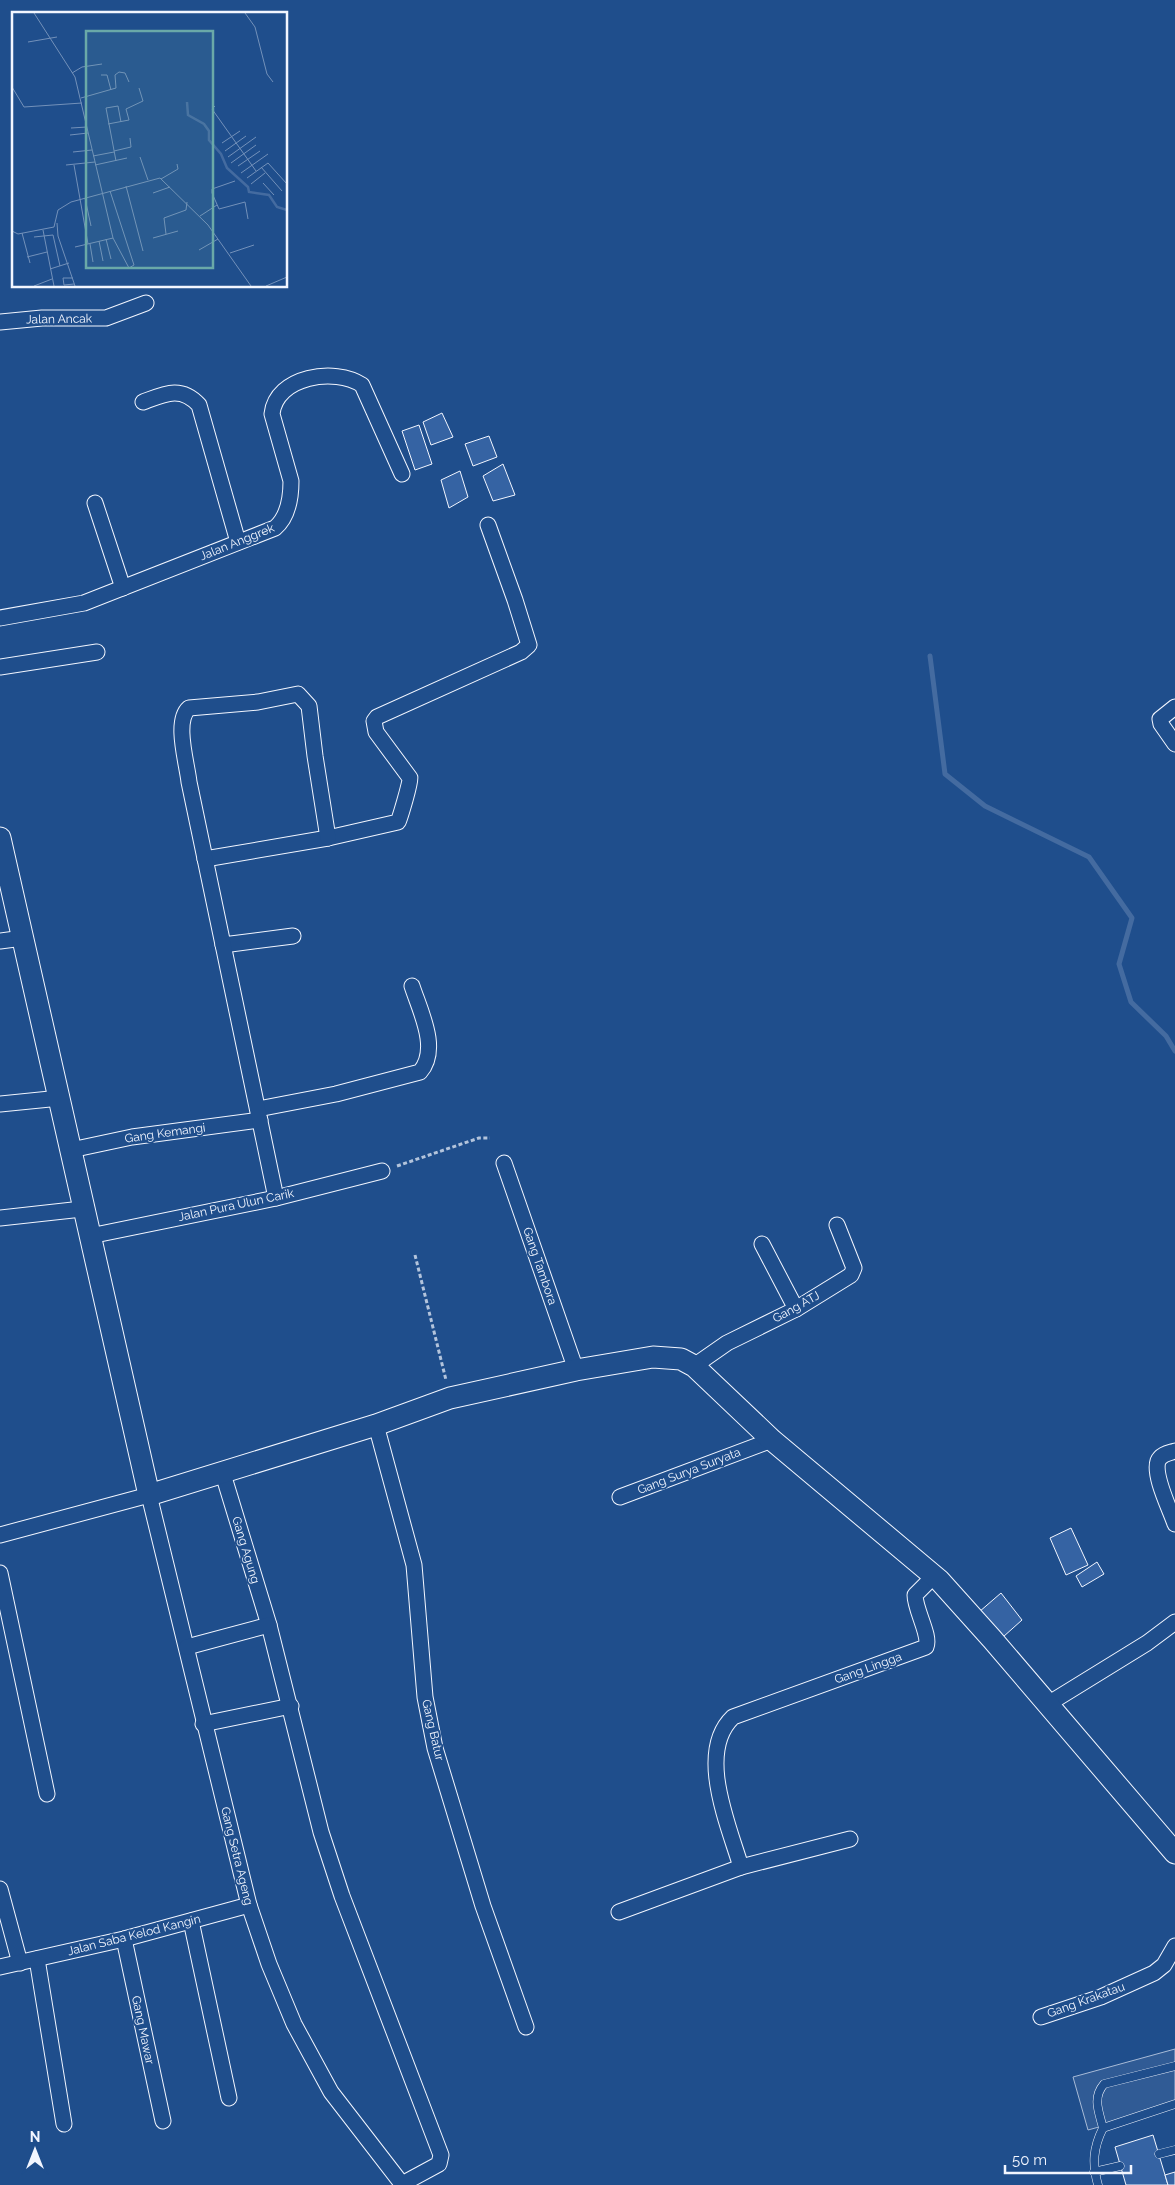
<svg xmlns="http://www.w3.org/2000/svg" width="1175" height="2185" font-family="Raleway,sans-serif">
<rect width="100%" height="100%" fill="#1f4e8c"/>
<polygon fill="#305b95" stroke="#a8bbd7" points="1175,2049 1175,2106 1088,2130 1073,2077"/>
<g fill="none" stroke-linecap="round" stroke-linejoin="round">
<polyline stroke="#446ba0" stroke-width="5" points="930,656 945,774 985,806 1089,857 1132,918 1119,964 1131,1002 1166,1036 1175,1051"/>
</g>
<g fill="#3563a3" stroke="#f2f6ff">
<polygon points="442,413 453,437 431,445 423,422"/>
<polygon points="419,425 432,464 415,470 402,431"/>
<polygon points="489,436 497,457 473,466 465,444"/>
<polygon points="503,464 515,495 493,501 483,476"/>
<polygon points="460,471 468,497 449,508 441,480"/>
<polygon points="1071,1528 1088,1565 1066,1575 1050,1538"/>
<polygon points="1097,1562 1104,1574 1082,1587 1076,1576"/>
<polygon points="1001,1593 1022,1620 1003,1637 979,1612"/>
<polygon points="1153,2135 1168,2185 1126,2185 1115,2147"/>
<polygon points="1175,2172 1175,2185 1168,2185 1165,2175"/>
</g>
<g fill="none" stroke-linecap="round" stroke-linejoin="round">
<g stroke="#f2f6ff" stroke-width="9">
<g id="lane">
<path d="M1103,2128C1099,2112 1092,2098 1104,2084L1175,2066"/>
<polyline points="1159,2154 1175,2150"/>
<polyline points="1094,2172 1120,2166"/>
<path d="M1098,2185C1092,2164 1093,2148 1103,2128L1175,2104"/>
</g>
</g>
<g stroke="#f2f6ff" stroke-width="17">
<g id="street">
<polyline points="0,322 42,318 106,318 146,303"/>
<path d="M143,402C164,394 181,385 199,405L238,542"/>
<polyline points="95,503 123,588"/>
<path d="M0,618L84,603L275,528C288,517 291,497 291,481L272,414C276,376 335,367 362,385L402,474"/>
<polyline points="0,667 97,652"/>
<polyline points="1175,707 1160,719 1161,724 1175,744"/>
<path d="M205,859L328,838L398,822C400,818 411,781 410,778L376,732L374,721L377,717L521,652L529,645L515,600L488,525"/>
<polyline points="0,941 23,938"/>
<polyline points="223,945 293,936"/>
<polyline points="0,1104 60,1098"/>
<path d="M258,1109L336,1094L420,1072C440,1049 420,1011 412,986"/>
<polyline points="71,1150 132,1137 260,1120"/>
<polyline points="504,1163 576,1370"/>
<path d="M276,1198L189,782C187,763 174,721 189,708L258,702L298,694L309,706L315,756L328,838"/>
<polyline points="0,1218 82,1209"/>
<polyline points="90,1236 276,1198 382,1171"/>
<polyline points="762,1244 796,1309"/>
<polyline points="694,1366 727,1343 796,1309 851,1275 854,1268 837,1225"/>
<polyline points="376,1425 414,1565 425,1697 435,1748 483,1906 526,2027"/>
<path d="M1175,1451C1169,1453 1161,1454 1158,1461C1153,1476 1170,1509 1175,1524"/>
<polyline points="620,1497 772,1440"/>
<polyline points="0,1535 149,1495 249,1905 269,1964 294,2024 331,2092 402,2184 439,2164 441,2155 342,1896 321,1832 269,1625 223,1474"/>
<polyline points="0,1573 47,1794"/>
<polyline points="187,1647 269,1625"/>
<polyline points="1048,1704 1147,1643 1175,1622"/>
<polyline points="203,1724 291,1706"/>
<path d="M741,1867C729,1826 696,1752 733,1717L926,1647C931,1636 915,1610 915,1595L934,1576"/>
<polyline points="0,1889 20,1963"/>
<polyline points="619,1912 741,1867 850,1839"/>
<polyline points="191,1921 229,2098"/>
<polyline points="124,1939 163,2121"/>
<polyline points="37,1959 64,2124"/>
<polyline points="0,1967 124,1939 249,1905"/>
<polyline points="1041,2017 1101,1997 1154,1973 1164,1965 1175,1946"/>
</g>
</g>
<g stroke="#f2f6ff" stroke-width="23">
<polyline id="secondary" points="0,838 149,1495 376,1425 450,1398 576,1370 653,1357 681,1359 694,1366 772,1440 939,1580 992,1639 1175,1853"/>
</g>
<g stroke="#b3c4dc" stroke-width="3" stroke-dasharray="4 2.5" stroke-linecap="butt">
<polyline points="397,1166 479,1138 490,1138"/>
<polyline points="415,1255 446,1380"/>
</g>
<use href="#lane" stroke="#1f4e8c" stroke-width="8"/>
<use href="#street" stroke="#1f4e8c" stroke-width="15"/>
<use href="#secondary" stroke="#1f4e8c" stroke-width="21"/>
</g>
<g text-anchor="middle" dominant-baseline="central" stroke-width="4" stroke-linejoin="round" paint-order="stroke">
<g font-size="12" fill="#f2f6ff" stroke="#1f4e8c">
<text transform="translate(59 319) rotate(-1)">Jalan Ancak</text>
<text transform="translate(237 542) rotate(-22)">Jalan Anggrek</text>
<text transform="translate(165 1133) rotate(-8)">Gang Kemangi</text>
<text transform="translate(236 1205) rotate(-12)">Jalan Pura Ulun Carik</text>
<text transform="translate(540 1266) rotate(71)">Gang Tambora</text>
<text transform="translate(796 1307) rotate(-29)">Gang ATJ</text>
<text transform="translate(689 1471) rotate(-21)">Gang Surya Suryata</text>
<text transform="translate(246 1550) rotate(73)">Gang Agung</text>
<text transform="translate(868 1668) rotate(-20)">Gang Lingga</text>
<text transform="translate(433 1730) rotate(77)">Gang Batur</text>
<text transform="translate(237 1856) rotate(76)">Gang Setra Ageng</text>
<text transform="translate(134 1935) rotate(-14)">Jalan Saba Kelod Kangin</text>
<text transform="translate(1086 2000) rotate(-20)">Gang Krakatau</text>
<text transform="translate(143 2030) rotate(78)">Gang Mawar</text>
</g>
</g>
<g transform="translate(12 12)">
<rect width="275" height="275" fill="#1f4e8c"/>
<path fill="none" stroke="#446ba0" stroke-width="2.5" d="M175,90L176,103L192,112L197,119V128L209,142L215,156L236,175L237,180L257,183L265,195L275,198"/>
<path fill="none" stroke="#7391ba" stroke-width="1" d="M22,1L63,65L101,226L117,256L122,253L98,179M233,1L243,15L255,62L261,70M16,30L45,25M60,61L70,55L90,52M89,63H95L99,78M0,75L12,95L70,91M69,86L104,76L103,63L107,60L113,61L117,70M203,94L200,97L244,159M96,112L117,108L114,97L131,89L127,76M59,116L75,115M58,123L76,121M210,131L228,119M102,139L119,135L118,126M213,139L234,124M61,140L80,138M81,144L102,140M128,145L136,168M216,145L244,125M104,149L94,96L106,94L109,110M219,151L244,133M54,153L83,150M62,153L76,232M83,153L115,146M226,154L248,139M249,155L270,179M229,161L256,142M235,166L256,151L275,172M149,167L166,157L165,152M223,169L200,177V181L207,197L233,190L236,207M251,171L262,183M239,172L253,161M114,174L131,239M141,181L158,175M73,186L79,214M188,204L205,193M45,211L46,224L63,274M31,218L42,274M0,219L6,222L42,215L46,198L59,190L148,166L196,213L239,274M10,221L18,251M154,222L152,206L174,198L175,190M22,225L41,223L48,254M141,226L166,219M94,227L99,247M87,229L91,249M78,232L81,250M63,235L101,226M187,238L206,227M218,241L242,233M15,245L35,240M38,257L57,251M61,266H51L52,273L62,272M22,274L40,267M254,274L275,265"/>
<path fill="#6aa9a8" fill-opacity="0.15" stroke="#6aa9a8" stroke-width="2.5" d="M74,19H201V256H74Z"/>
<rect width="275" height="275" fill="none" stroke="#f2f6ff" stroke-width="2.5"/>
</g>
<g transform="translate(35 2150)" stroke="#1f4e8c" stroke-width="4" paint-order="stroke">
<path d="M0-4L9 19L0 12L-9 19Z" fill="#f2f6ff"/>
<text y="-8" font-size="14" font-weight="bold" text-anchor="middle" fill="#f2f6ff">N</text>
</g>
<path d="M1005 2165v8h126v-8" fill="none" stroke="#f2f6ff" stroke-width="2.5"/>
<text x="1012" y="2165" font-size="15" fill="#f2f6ff" stroke="#1f4e8c" stroke-width="4" paint-order="stroke">50 m</text>
</svg>
